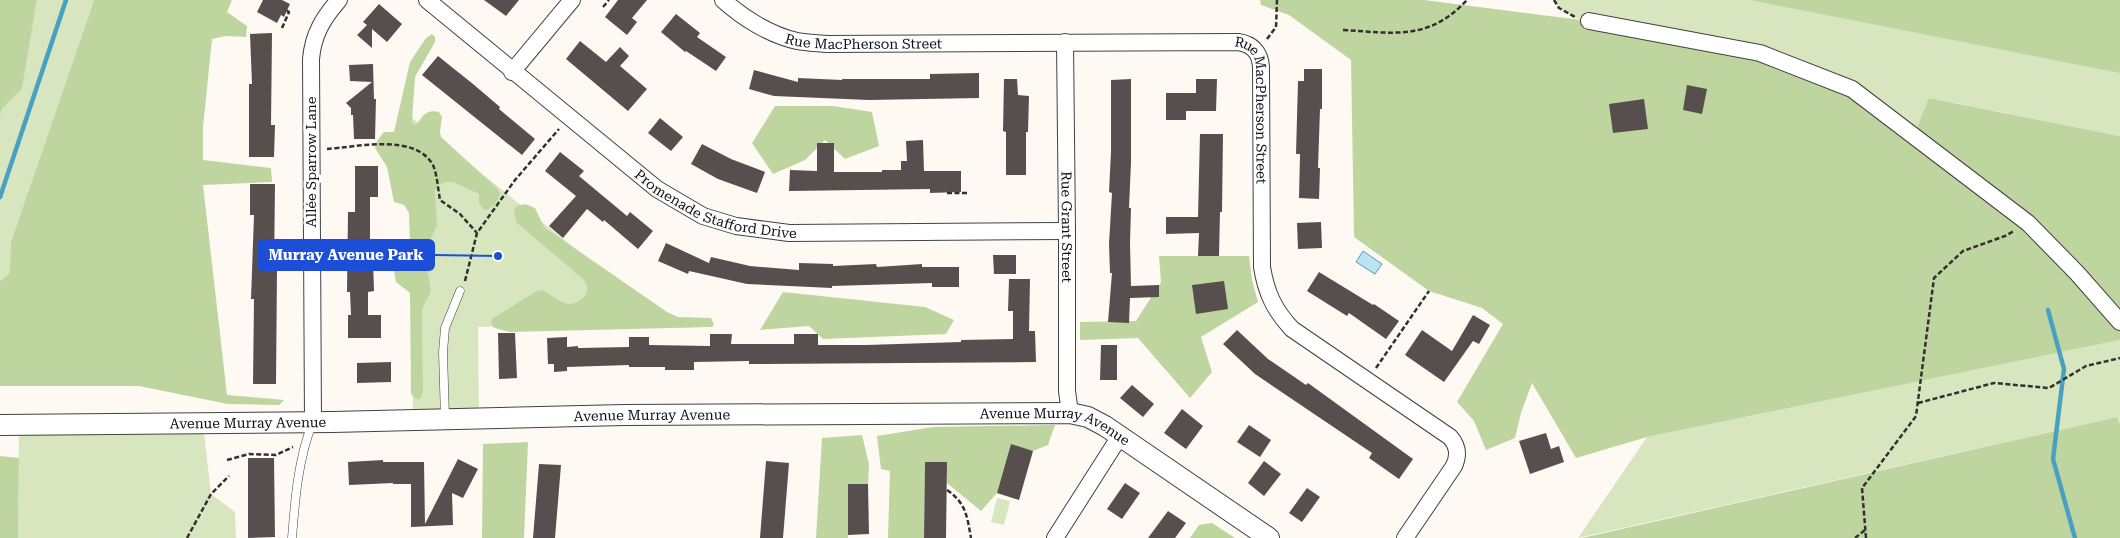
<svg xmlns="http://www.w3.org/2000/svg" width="2120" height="538" font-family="'Roboto Serif',serif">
<rect width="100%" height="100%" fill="#fefaf3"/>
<g fill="#d8e6bf">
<polygon points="37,0 94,0 11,242 11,273 0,281 0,115 2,109 22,89"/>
<polygon points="1554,0 2120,0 2120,136 1930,98 1913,136 1573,17 1559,8"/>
<polygon points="410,116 668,323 478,327 479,417 413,419"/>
<polygon points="2120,340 2120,425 2117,417 1578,538 1647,437"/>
<polygon points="203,424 211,494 235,512 236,538 18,538 19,425"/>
<polygon points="997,498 1010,501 1004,525 991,522"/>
</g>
<g fill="#bed5a0">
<polygon points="0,0 37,0 22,89 2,109 0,115"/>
<polygon points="94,0 232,0 227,12 247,26 246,37 226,36 212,39 203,127 203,160 271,168 272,182 203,185 227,395 284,400 279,405 228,404 139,386 0,386 0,281 10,273 11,242"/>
<polygon points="1260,0 1424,0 1589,21 1760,53 1852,89 1914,135 1929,98 2120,136 2120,340 1647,437 1576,458 1532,383 1521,413 1515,438 1486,450 1474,421 1457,402 1503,324 1482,308 1429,291 1354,237 1351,60 1289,15 1261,5"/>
<polygon points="1750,0 2120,0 2120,73"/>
<path d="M432,34L435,37V42L415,77L412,121L413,124H417C423,115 427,109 439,112L442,117L440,132L441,137L498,189L500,193C499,200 492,210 484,210L479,203V194L453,182H445L438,186L435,191L437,225L428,245L426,261L431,291L422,309L423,392L420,399H416L411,394L410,293L396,282L391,253L394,247L410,242L409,213L404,205L394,202L387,167L375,148L377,141L384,132H394L410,62L426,38Z"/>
<polygon points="775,106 833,106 872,112 879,146 845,159 825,140 805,160 773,174 752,143"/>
<path d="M525,204L535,208L544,227L667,312L678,317L711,318L714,325L712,327L510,332L494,328L491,323L492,319L535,292L542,290C557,297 568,313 584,297C589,291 588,286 584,280L516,222L514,211L517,206Z"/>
<polygon points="1159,256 1249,256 1252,280 1258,302 1201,337 1212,372 1190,398 1138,338 1080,340 1080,322 1136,321 1161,282"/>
<polygon points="783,292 925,307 954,320 946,334 823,339 809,326 760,330"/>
<polygon points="2117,417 2120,425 2120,538 1582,538"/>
<polygon points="1055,425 1048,445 1033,451 1011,445 997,493 981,511 947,483 947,462 925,462 924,538 888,538 890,471 881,469 877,436 933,427"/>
<polygon points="862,435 869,464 868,484 848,485 848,538 816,538 822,438"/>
<polygon points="528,442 524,538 482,538 483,444"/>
<polygon points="0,456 19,458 18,538 0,538"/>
<polygon points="1212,523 1235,538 1190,538 1199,525"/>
</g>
<polygon fill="#bce3f0" stroke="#4aa0c0" points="1363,251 1382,264 1375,274 1356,262"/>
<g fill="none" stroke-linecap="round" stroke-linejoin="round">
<g stroke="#4aa0c0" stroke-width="4.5">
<polyline points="0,197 66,0"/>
<polyline points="2048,310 2064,369 2053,459 2075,538"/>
</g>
</g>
<g fill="#574f4d">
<polygon points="263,0 282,0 290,4 284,17 281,15 277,23 257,12"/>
<polygon points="484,0 519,0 506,16"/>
<polygon points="618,0 647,0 632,18 637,22 627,35 605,17"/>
<polygon points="379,4 402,24 387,42 372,29 372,48 357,35 367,25 363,22"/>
<polygon points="676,14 700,33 697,37 726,57 716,71 686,51 685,52 661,32"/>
<polygon points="272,33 271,125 275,125 274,157 249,157 249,84 252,84 250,34"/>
<polygon points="580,41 606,62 620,47 629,56 620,66 647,89 628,111 566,59"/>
<polygon points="438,56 473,84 500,107 499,109 535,139 522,155 422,75"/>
<polygon points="373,64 374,99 376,99 375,139 354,139 353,115 351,115 351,108 346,103 372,82 350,81 349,65"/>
<polygon points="1304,69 1322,69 1322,109 1320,109 1318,168 1320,168 1319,199 1299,198 1300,154 1296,154 1298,81 1304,81"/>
<polygon points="754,70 798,82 798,78 842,80 842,79 930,79 930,74 979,73 979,98 869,100 774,96 749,89"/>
<polygon points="1004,79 1017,79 1018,95 1029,96 1028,132 1026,132 1026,175 1006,175 1006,132 1003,131"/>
<polygon points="1131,79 1131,162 1129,208 1131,208 1130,243 1131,286 1159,285 1159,297 1130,298 1129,323 1108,322 1112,273 1110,273 1109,244 1112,193 1109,192 1111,152 1111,80"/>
<polygon points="1196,79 1217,79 1216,111 1186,111 1186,120 1166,120 1166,93 1196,93"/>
<polygon points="1687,85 1707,89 1702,114 1683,110"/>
<polygon points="1644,99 1648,129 1613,133 1609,104"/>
<polygon points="660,118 683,137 671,151 648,133"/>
<polygon points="1200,134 1223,134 1222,212 1220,212 1219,256 1198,256 1199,233 1166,234 1166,217 1198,217"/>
<polygon points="923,140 924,171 961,171 961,192 930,193 930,189 789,191 790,170 817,171 817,143 834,143 834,172 882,172 882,170 901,170 901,161 907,161 906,141"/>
<polygon points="702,144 731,159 765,172 757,193 718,179 691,164"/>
<polygon points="560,152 584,171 579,176 627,216 630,212 653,231 638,249 604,220 603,222 587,209 563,238 549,226 576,196 545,171"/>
<polygon points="355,166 378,166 378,197 370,197 370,262 373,261 374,291 368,292 368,315 381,315 381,338 348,338 348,315 351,315 350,292 347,292 348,212 355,212"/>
<polygon points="250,184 275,184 274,270 277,270 276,384 253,384 254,299 251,299 254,215 250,215"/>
<polygon points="1321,222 1322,248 1298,249 1297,223"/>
<polygon points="666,243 709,263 711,257 750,266 799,270 799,263 833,264 833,266 876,264 877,267 922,264 922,267 959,267 959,287 932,287 932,283 832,286 832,288 747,284 689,271 688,274 658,261"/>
<polygon points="993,255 1016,255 1016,274 994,274"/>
<polygon points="1319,272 1373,305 1374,304 1399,321 1386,339 1349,313 1347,316 1307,291"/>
<polygon points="1009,279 1030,279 1029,331 1035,331 1036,362 749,364 749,361 694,362 694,370 665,370 665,367 629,367 629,365 567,367 567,371 554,372 554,364 548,364 547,338 567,337 567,347 578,346 578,348 629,347 629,337 649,337 649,345 710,346 710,334 732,334 731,344 794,344 794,334 818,334 818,345 866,345 961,342 961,340 1013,339 1013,311 1008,311"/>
<polygon points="1224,281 1228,309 1196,314 1192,285"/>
<polygon points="1473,315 1490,325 1479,344 1473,341 1444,382 1405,355 1422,330 1452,351"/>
<polygon points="1237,330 1268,359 1306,385 1308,383 1413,459 1399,479 1369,458 1372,453 1255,374 1223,344"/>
<polygon points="498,333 515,333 517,378 499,379"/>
<polygon points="1101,345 1117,345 1117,380 1100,380"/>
<polygon points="391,362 391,382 357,383 357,363"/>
<polygon points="1132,385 1154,404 1143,417 1120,398"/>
<polygon points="1182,409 1203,426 1186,449 1164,433"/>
<polygon points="1249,425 1271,440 1260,457 1237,442"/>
<polygon points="1546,433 1551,449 1559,446 1564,462 1530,474 1519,441"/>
<polygon points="1011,444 1033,451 1019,500 997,493"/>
<polygon points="248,458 274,458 275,537 248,538"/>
<polygon points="458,459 478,469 463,498 452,493 453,525 411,527 411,484 393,484 393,483 349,485 348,462 383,460 383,462 424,462 425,524"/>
<polygon points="766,461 789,463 783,538 760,538"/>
<polygon points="1264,461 1281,474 1264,496 1248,483"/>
<polygon points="925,462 947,462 946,538 924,538"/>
<polygon points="539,464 561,465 555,538 533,538"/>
<polygon points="1125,483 1140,493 1122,519 1107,509"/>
<polygon points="848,484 868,484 869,534 848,535"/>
<polygon points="1307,488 1320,497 1302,522 1289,513"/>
<polygon points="1168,511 1186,523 1175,538 1148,538"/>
</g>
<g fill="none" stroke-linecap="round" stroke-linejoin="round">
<g stroke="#424242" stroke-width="9">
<g id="service">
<polyline points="445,418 443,352 445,328 460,291"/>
<path d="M292,538C295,500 298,460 312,424"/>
</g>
</g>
<g stroke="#424242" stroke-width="18">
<g id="minor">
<path id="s1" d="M427,0L657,189L703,216L736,226L789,233L1067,231"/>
<path id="s2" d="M723,0C743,18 770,35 797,41C807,43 818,43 828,44L1238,42C1252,44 1260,52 1261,67L1262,267C1266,292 1274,310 1292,329L1450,437C1458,446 1459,455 1454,466L1405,538"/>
<polyline points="1589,21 1760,53 1852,89 2028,223 2077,273 2120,322"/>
<path id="s3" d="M1065,42L1067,231V391L1070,413"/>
<polyline points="512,72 572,0"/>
<path d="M313,422L311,59C313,35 323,18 339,0"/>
<polyline points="1055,538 1120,436"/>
</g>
</g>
<g stroke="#424242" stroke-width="22">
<g id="tertiary">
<path id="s4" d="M0,425L332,422L624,415L1070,413L1088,417L1105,426L1269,538"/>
</g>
</g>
<g stroke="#313131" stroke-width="2.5" stroke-dasharray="5 2.5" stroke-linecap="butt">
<polyline points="1554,0 1559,8 1575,17"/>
<polyline points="603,7 609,0"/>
<polyline points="282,28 289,12 284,9"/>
<path d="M1343,30C1394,33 1429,41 1467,0"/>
<polyline points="1267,39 1276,27 1277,0"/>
<path d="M327,149C357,147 415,133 433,165C437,174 438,189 440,200L460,214L477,233"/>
<polyline points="947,193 967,193"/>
<polyline points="465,281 477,233 515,180 559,129"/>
<polyline points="1376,368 1429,291"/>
<polyline points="1918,403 1994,383 2049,388 2086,366 2120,358"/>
<polyline points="227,460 249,454 276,455 293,447"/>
<path d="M947,490C966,503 967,516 971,538"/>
<polyline points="187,538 211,494 229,476"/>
<polyline points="1855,538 1865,530"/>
<polyline points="1866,538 1862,488 1916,416 1934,278 1963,251 2005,236 2014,231"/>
</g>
<use href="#service" stroke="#fff" stroke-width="8"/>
<use href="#minor" stroke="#fff" stroke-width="16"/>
<use href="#tertiary" stroke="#fff" stroke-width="20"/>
</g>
<g text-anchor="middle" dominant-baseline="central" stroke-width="5" stroke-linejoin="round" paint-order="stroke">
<g font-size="14" fill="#0f0f0f" stroke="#fff">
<text stroke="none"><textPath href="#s2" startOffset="152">Rue MacPherson Street</textPath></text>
<text stroke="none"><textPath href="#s2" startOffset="602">Rue MacPherson Street</textPath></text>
<text transform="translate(311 162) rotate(-90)">Allée Sparrow Lane</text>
<text stroke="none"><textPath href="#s1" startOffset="359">Promenade Stafford Drive</textPath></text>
<text stroke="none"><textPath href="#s3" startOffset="185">Rue Grant Street</textPath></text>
<text stroke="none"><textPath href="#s4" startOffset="652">Avenue Murray Avenue</textPath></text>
<text stroke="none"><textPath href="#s4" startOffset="248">Avenue Murray Avenue</textPath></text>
<text stroke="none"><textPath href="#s4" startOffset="1058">Avenue Murray Avenue</textPath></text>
</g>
</g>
<path fill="none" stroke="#1d4ed8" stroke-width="2" d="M498 256L434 255"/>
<circle fill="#1d4ed8" stroke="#fff" stroke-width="2" cx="498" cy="256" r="5"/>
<rect fill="#1d4ed8" stroke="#1d4ed8" stroke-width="2" x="258" y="240" width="176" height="30" rx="5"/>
<g font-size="15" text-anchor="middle" font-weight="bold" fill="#fff">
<text x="346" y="260">Murray Avenue Park</text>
</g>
</svg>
